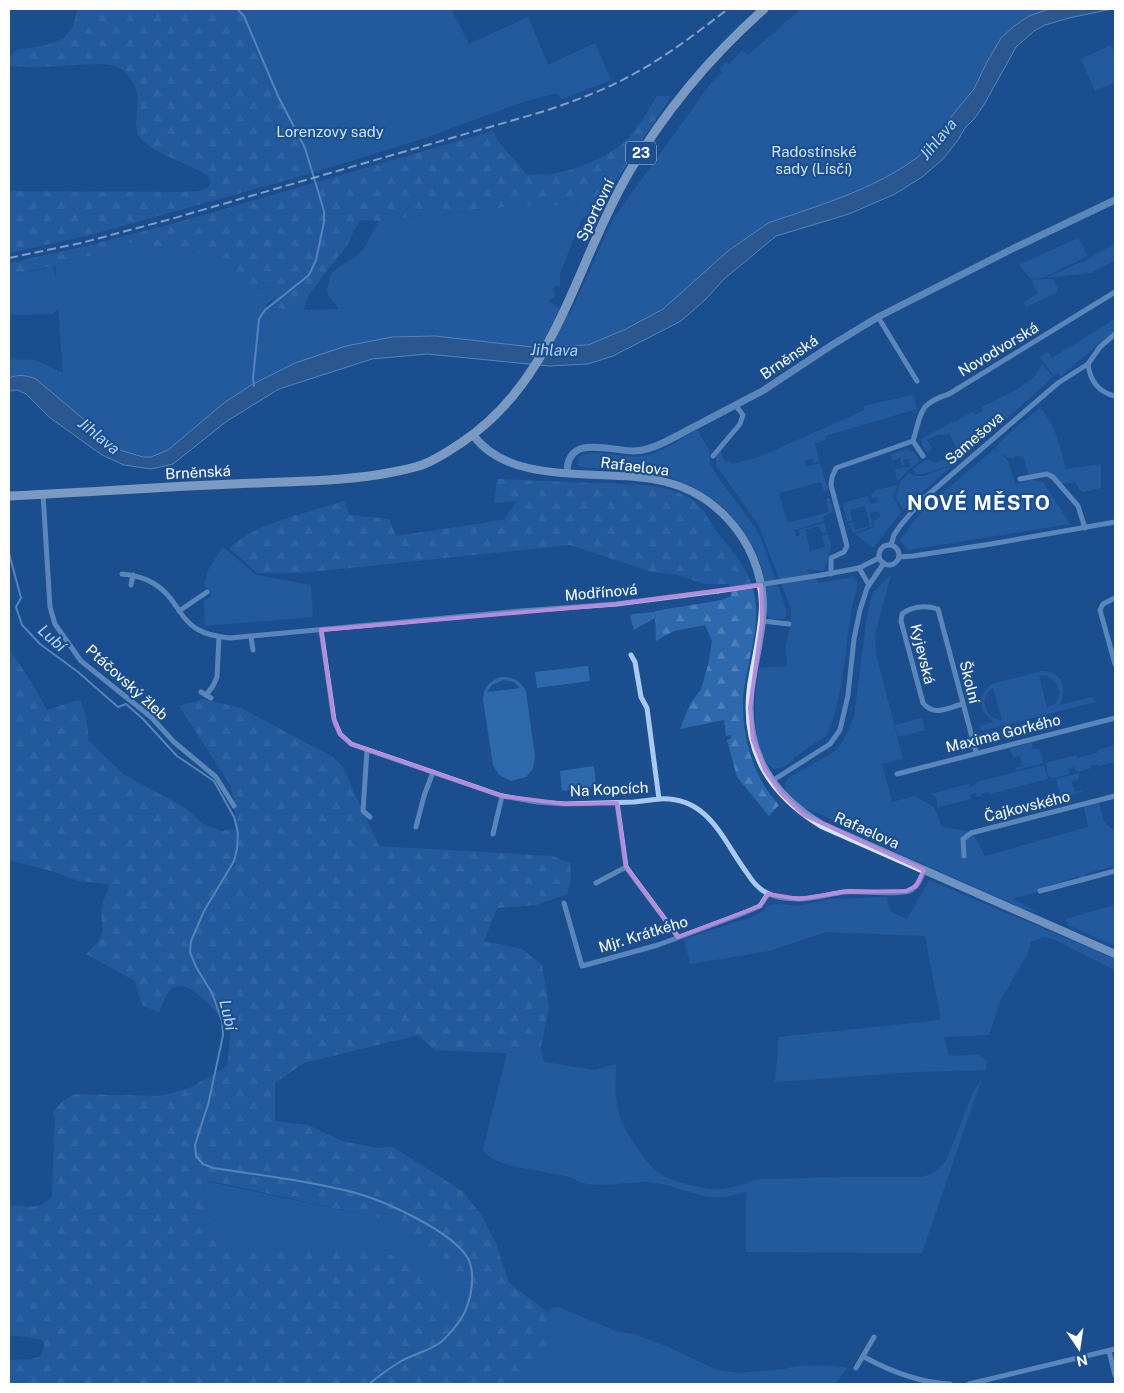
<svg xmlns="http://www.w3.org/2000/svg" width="1124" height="1393" font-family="'Public Sans',sans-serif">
<defs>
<pattern id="forest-firs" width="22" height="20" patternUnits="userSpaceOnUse" patternTransform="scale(1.25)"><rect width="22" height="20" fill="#2e69ad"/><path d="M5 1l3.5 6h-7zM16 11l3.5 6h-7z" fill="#4d80b9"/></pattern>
</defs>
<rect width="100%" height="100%" fill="#1b4f8f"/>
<g fill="#2e69ad" fill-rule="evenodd">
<polygon points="238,9 451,9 469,44 528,17 548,65 595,43 611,80 562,99 557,93 523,102 425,138 309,174 281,95 269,85 256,52 255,43 244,10"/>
<path d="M801,9H1049L1029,16L987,62L974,89L918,157C873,190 820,205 768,223L728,251L663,309L626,329L588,345L532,347L435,336L392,337L346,346L295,363L251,385L224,403L168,450L151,457H143L120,450L36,379L16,375L9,378V360L11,359L35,360L63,373L58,309L52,314L9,315V276L51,267L55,271L56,279V262L107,253L125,242L222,257L239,266L229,291L288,286L281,294L266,305L267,308L308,310L339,309C326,292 324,295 332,272L349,261L363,250L379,221L439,213L440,217L453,213L478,212L519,204L539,207L603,201L581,220L560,274V286H555L553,290L555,297L548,300L563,312L570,314L613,219L711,83L722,72L720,68L726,62L729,64L742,50L748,55Z"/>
<polygon points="1111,45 1115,55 1115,82 1095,91 1081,59"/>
<polygon points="1078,238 1088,256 1042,278 1031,279 1019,265"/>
<polygon points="1115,243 1115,260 1091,273 1046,278 1081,262 1082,263"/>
<polygon points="1053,279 1058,289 1056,293 1026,307 1024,302 1038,293 1031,280"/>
<polygon points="1115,319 1115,330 1061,376 1058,373 1054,376 1040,357 1048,352 1052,358"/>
<path d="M1042,364L1053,377L1003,422L964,452L954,464L923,474H915L913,469L927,459L935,463L942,459L944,460L947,458V456L958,451L949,433L943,435L939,434L927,440L932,448L930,451H926L922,444V438L955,421L956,423L958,420L973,412L975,415L983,411L982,407C1000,398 1035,385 1042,364Z"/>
<path d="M913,395L917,409L825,436L826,440L815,443L819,461L814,463L812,459L804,461L806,467L820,463L828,489L824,491L821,482L779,493L787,523L829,512L826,499L830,498L833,511L823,517L824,521L794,530L796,537L800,535L799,530L824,523L827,532L822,533L819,526L805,530L810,551L825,547L822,536L828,534L831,546L824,571L806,569L819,583L854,577L858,584C843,633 848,685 828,732L827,735L793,758L794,760L783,767L774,769C749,757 755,691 759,668L787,666L786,645L791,624V609L758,524L716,465V456L720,450L725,462L729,461L732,464L759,457L865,410L863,406Z"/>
<path d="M1040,408C1056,425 1060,448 1066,469L1101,464V488L1082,492L1075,482L1062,484L1052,474L1029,477L1023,456L1019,457L1018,455L1012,459L1001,454L1008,460L1015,484L1030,480L1043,482L1070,524L908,550L900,540L923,510L994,449L998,452L996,447L1008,434Z"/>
<path d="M697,430L710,452V463L717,476L755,527L760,536L786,609L787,614L784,619H770L768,617C765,602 767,587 763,572C750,527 716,492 671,478C643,469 610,470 580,467L578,464L579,456C600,448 620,459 641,456C661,454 680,439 697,430Z"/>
<polygon points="907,449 914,452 920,461 907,471 898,481 895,469 910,467 909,459 903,460 904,465 902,466 900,458 893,461 890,455"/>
<polygon points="951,466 903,510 896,497 900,482 909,473 916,476 924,476"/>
<polygon points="898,485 893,497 901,512 873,548 855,534 873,528 875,526 873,521 878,519 880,516 878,511 870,513 873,526 854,533 848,524 853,522 855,530 870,526 865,506 850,510 852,520 847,522 843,503 867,496 870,504 878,502 877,497 872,498 871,495 876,490"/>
<polygon points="223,547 256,575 311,585 313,617 205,626 204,601 212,596 207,587 204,586 208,570"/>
<polygon points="891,575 875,634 876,654 903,759 882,764 892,802 914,796 934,807 942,827 972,832 985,856 1088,827 1084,807 1099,803 1104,822 1113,830 1115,829 1115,866 1085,874 1084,882 1081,883 1079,876 1054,884 1054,887 1013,899 1039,913 1020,907 905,856 855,833 825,816 802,807 786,792 785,784 788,778 834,752 842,743 848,731 854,716 867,616 873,592"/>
<polygon points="655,612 655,618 634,630 630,616 633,614"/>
<polygon points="588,666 590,681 537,688 535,672"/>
<path d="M1041,671C1063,672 1068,688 1059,705L1093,697L1095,702L981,731L980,726L994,722C979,712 975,696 992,684ZM1046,675L1055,681L1060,692L1056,703L1047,708L1039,676ZM993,688L1002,719L1001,720C984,718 978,697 993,688Z"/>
<path d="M502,677C513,676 522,682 526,692L535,756L533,769L526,777L511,781L499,775L493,765L483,700C483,687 490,680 502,677ZM503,680L514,682L520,688L487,692L492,685Z"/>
<polygon points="922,718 925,730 898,737 895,725"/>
<polygon points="1037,741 1032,744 1033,749 1039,748 1043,763 1016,770 1015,768 1022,766 1020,756 1013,757 1010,749"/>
<polygon points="1115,745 1115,762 1098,766 1098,764 1090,766 1091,768 1076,772 1075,767 1069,768 1070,774 1052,778 1048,776 1046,763 1076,755 1077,758 1097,753 1098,750"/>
<polygon points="1044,765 1048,779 989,794 988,792 982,794 982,796 977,797 976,793 970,794 971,799 938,807 936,797 931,794 969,784 969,787 976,785 977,782"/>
<polygon points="594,766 596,786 562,791 560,771"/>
<polygon points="1079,773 1079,779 1072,781 1072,785 1075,792 1082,790 1083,792 1061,797 1056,779"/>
<polygon points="929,880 1115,959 1115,970 1055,940 1043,937 1031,942 1028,953 1000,1001 989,1035 944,1037 948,1054 952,1056 978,1054 987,1061 986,1070 916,1072 775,1082 779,1037 941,1020 925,936 826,932 769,951 690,964 684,939 752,917 762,912 769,905 779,904 798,906 831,899 887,897 890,911 907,919"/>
<polygon points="1115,905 1115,946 1068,925 1065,919"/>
<path d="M541,1047L544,1062L595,1070L616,1064C616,1080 614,1098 619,1114C625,1132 645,1163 660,1174C675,1183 706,1190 723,1189C737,1188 750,1180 764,1179L842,1177H921C933,1175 939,1169 946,1161L974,1090L981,1081L922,1253L746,1252V1192C736,1195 726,1197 716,1197C694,1197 671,1183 649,1182C628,1181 608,1187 587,1184C581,1183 575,1179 569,1177C549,1171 493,1168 483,1150L507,1053Z"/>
<polygon points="205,1181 388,1220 454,1265 467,1297 465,1302 452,1311 449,1307 362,1251 321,1249 234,1254 211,1227 204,1194"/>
<path d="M558,1307L618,1332L634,1334L666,1346L717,1370L739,1373L785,1369C793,1365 838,1364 846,1368V1369L835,1384H523C538,1365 546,1352 549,1327C550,1322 546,1317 548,1312C550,1308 554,1308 558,1307Z"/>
</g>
<g fill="url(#forest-firs)" fill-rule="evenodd">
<path d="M78,9H238L244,10L255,43L256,52L269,85L281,95L309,174L90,235L9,253V191L179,192L198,191L208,188L210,182L208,176C188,162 160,157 142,140C132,131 138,111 138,99C137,86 129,71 115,66C100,61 61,67 43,67C32,68 20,66 9,66V59L17,50L47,45L64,38L73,26Z"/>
<path d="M657,96H671L603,201L539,207L519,204L478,212L453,213L439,217L438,213L379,221L361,220L354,230L348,244L309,294L304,310L267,308L287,286L228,291L239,266L222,257L125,242L107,253L56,262L54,268L47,267L9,276V263L82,247L172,224L493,131L498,141L526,174C557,180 611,159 631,135C641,123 649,109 657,96Z"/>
<path d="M497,479L646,485C664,488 689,492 701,508C707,514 710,523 715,530C734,553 754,574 756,606C758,638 745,668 743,699C742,730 750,765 767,790C770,795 775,800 779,805L769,816L737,777L727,740L731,738V735L726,736L724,720L680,729L690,704L701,689L708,665L712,641L705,625L674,631L656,641L655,611L721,600L731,596L729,584H705L678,575L652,572L570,545L301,573H257L229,548C260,521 305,514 344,501L350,515L389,519L396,536L503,520L517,501L494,503Z"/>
<path d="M9,649L27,675L47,710L77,700L81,701L86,715L89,741L123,774L185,808L203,824L221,831L237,829L231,786L179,706L203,699L241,708L333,757L342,766L379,846L553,856L570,863L571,879L567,894L536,905L497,908L484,941L522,949L542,965L549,1007L541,1047L507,1053L434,1050L418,1035L304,1063L275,1083V1121L308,1125L342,1141L377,1148L393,1147L462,1191L480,1213L496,1244L509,1283L548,1312C548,1319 552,1324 550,1331C547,1351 535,1369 523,1384H9V1360L31,1359L39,1357C44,1351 47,1343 40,1339L9,1335V1205C24,1206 42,1211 52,1196L55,1118L53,1111L63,1101L75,1094L160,1096L190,1088L227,1066L231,1030C220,1018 185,968 168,993C164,999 162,1006 159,1012L142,1005L135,981L86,954C111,933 98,929 103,903C104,896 110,891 109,884L78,881L54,872L9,860ZM205,1181L220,1183L388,1220L454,1265L467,1297L465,1302L452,1311C440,1295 435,1278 419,1265C416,1261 410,1260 405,1259C353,1242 288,1250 234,1254L211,1227L204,1194Z"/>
</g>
<path fill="#3c6290" stroke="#9cc4f0" d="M1049,9H1112L1069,18L1045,25L1034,31L1016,47L985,103L975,118L965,128L958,140L943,159L922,177L895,194L849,214L776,236L724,279L706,299L681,321L613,356L588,364L549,366L427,354L372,359L279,389L227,421L173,464L151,469L124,465L102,455L49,417L26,394L17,390L9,391V378C18,374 26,375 36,379L120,450L143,457H151L168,450L224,403L251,385L295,363L346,346L392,337L435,336L532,347L588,345L626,329L663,309L728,251L768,223C820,205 873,190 918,157L974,89L987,62L1001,38L1013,27L1029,16Z"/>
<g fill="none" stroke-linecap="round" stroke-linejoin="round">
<g stroke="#9cc4f0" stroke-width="2">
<polyline points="237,9 244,16 278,96 305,148 324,211 324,222 316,260 309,275 265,310 259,319 253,378 254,386"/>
<path d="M9,553L21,598L16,607L22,625L40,644L78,672L118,707L126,704L143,719L177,756L214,781L234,817L238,833L237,849L234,861L204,911L191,941L190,952L196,967L212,993L222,1021L223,1035L209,1101L195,1145L196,1156L203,1164L213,1168C261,1175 309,1181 356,1193C385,1201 451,1231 467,1257C477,1273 471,1303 461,1319C456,1326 448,1336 441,1342C431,1350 415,1354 403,1360C391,1367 380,1375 369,1384"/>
</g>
<g stroke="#a9c9ee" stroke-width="5">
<polyline points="878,317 917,381"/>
<path d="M1088,364C1090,381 1098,392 1115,396"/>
<path d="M913,441C922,412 918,404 949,394L1115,292"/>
<polyline points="913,441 923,456"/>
<polyline points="713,456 740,424 743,415 736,406"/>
<polyline points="1020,479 1047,474 1053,477 1078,506 1085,528"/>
<polyline points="43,494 50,607 55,624 81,661 151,717 174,742 216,777 234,806"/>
<polyline points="891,545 894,535 900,526 922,500 1058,383 1088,364 1100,347 1115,334"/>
<circle cx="889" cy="555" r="10"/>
<polyline points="899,557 913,556 991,544 1115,522"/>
<polyline points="859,568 869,585"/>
<path d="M122,574C147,576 163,586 176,606C182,615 188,624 197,629C207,635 218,637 230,638L521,611L616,604L718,591"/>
<polyline points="831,574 831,558 844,552 847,546 831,485 832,477 836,468 913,441"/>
<polyline points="822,575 859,568 879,558"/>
<polyline points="131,585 133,575"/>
<polyline points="1115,598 1103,604 1100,610 1115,664"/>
<polyline points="179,611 207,592"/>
<polyline points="762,621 789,624"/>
<polyline points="321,630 334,720 340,734 351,744 502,796 537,802 565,804 634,802 659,799 647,708 641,697 635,662 631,655"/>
<polyline points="251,637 253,650"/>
<polyline points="201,692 211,698"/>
<polyline points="206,695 213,686 217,677 219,637"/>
<path d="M962,704C948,708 934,717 923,703L901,621L902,614C912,606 926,605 938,609L976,752"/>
<polyline points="367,750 363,811 370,817"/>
<polyline points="897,774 1115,718"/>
<polyline points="772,781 830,744 840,730 848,695 854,639 860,610 867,588 884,563"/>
<path d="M659,799C709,796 723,841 747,873C752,881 758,888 765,892C775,898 788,899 799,899C814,899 829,894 844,892C860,891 896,895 909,891C918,887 921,879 924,870"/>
<polyline points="617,803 626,867 678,937"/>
<polyline points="416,827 424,796 433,772"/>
<polyline points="493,834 502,796"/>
<polyline points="964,856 963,839 971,833 1115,796"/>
<polyline points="596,883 626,867"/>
<polyline points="1040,891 1115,871"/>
<polyline points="564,903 582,966 658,945 744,913 760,906 768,894"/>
<polyline points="1109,1351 1115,1375"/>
<path d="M864,1357C890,1371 921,1383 950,1384"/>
<polyline points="856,1368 874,1337"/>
<polyline points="969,1384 1115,1349"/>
</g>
<path stroke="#a9c9ee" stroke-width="7" d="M567,473C567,433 610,451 634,451C646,451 657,446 667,441L764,390L832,345L878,317L1014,248L1115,200"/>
<path stroke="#d6e6fa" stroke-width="8" d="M473,435C514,490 607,466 666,482C690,488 711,501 727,518C749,541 762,572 763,604C763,631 755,659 751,686C743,749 769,793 822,825L1115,954"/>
<path stroke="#f0f6ff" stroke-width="9" d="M9,496C92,492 175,486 259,483C303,481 349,481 393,472C403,470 413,468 422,465C436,460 449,451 461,443C556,380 574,267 628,174C664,112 710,57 764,9"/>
<path stroke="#fff" stroke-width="2" stroke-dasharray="9 4" stroke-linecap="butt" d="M9,258L81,243L171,219L545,111C577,100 608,89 637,72C670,54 699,31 728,9"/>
<polyline stroke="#a9c9ee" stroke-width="5" points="718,591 822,575"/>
</g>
<path d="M0 0H1124V1393H0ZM761,585L762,621L750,708L753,740L765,770L781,793L804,815L924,870L916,886L906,891L844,892L799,899L768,894L760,906L678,937L626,867L617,803L565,804L502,796L351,744L340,734L334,720L321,630L616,604Z" fill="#1b4f8f" fill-opacity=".55" fill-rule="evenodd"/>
<path fill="none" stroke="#b68bdc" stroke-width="4" stroke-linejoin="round" d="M761,585L762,621L750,708L753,740L765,770L781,793L804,815L924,870L916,886L906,891L844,892L799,899L768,894L760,906L678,937L626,867L617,803L565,804L502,796L351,744L340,734L334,720L321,630L616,604Z"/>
<g text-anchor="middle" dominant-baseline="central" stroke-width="4.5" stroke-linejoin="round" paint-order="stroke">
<rect fill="#1b4f8f" stroke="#bbcadd" stroke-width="1" x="626" y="141.5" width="30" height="23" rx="4"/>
<g font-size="14" font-weight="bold" fill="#fff">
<text x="641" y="153">23</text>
</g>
<g font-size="15" fill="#cfe3fa" stroke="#1b4f8f">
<text x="330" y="131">Lorenzovy sady</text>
<text x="814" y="151">Radostínské<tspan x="814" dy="17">sady (Lísčí)</tspan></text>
</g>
<g font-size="15" fill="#fff" stroke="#1b4f8f">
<text transform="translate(595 210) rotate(-64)">Sportovní</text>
<text transform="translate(998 349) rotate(-31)">Novodvorská</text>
<text transform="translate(789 357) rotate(-34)">Brněnská</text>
<text transform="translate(974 438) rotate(-41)">Samešova</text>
<text transform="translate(635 466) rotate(7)">Rafaelova</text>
<text transform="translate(198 472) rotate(-3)">Brněnská</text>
<text transform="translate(601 592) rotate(-5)">Modřínová</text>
<text transform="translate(923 654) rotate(76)">Kyjevská</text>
<text transform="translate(127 682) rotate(42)">Ptáčovský žleb</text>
<text transform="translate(970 682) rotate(76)">Školní</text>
<text transform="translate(1003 733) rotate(-14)">Maxima Gorkého</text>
<text transform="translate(609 789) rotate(-3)">Na Kopcích</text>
<text transform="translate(1027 806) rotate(-14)">Čajkovského</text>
<text transform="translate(867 830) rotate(24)">Rafaelova</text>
<text transform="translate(643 934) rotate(-17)">Mjr. Krátkého</text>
</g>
<g font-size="16" font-style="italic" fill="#b5d3f5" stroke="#1b4f8f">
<text transform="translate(938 139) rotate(-50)">Jihlava</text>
<text transform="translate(554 350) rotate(1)">Jihlava</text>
<text transform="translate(99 436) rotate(39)">Jihlava</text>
<text transform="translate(52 638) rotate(42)">Lubí</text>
<text transform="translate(228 1015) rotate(77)">Lubí</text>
</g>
<g font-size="20" font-weight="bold" letter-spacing="1" fill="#fff" stroke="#1b4f8f">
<text x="979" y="503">NOVÉ MĚSTO</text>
</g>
</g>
<rect width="1124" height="1393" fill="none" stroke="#ffffff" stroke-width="20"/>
<g transform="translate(1079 1348) rotate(167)" stroke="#1b4f8f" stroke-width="4" paint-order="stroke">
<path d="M0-4L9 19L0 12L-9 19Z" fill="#ffffff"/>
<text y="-8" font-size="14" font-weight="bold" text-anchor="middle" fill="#ffffff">N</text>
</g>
</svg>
